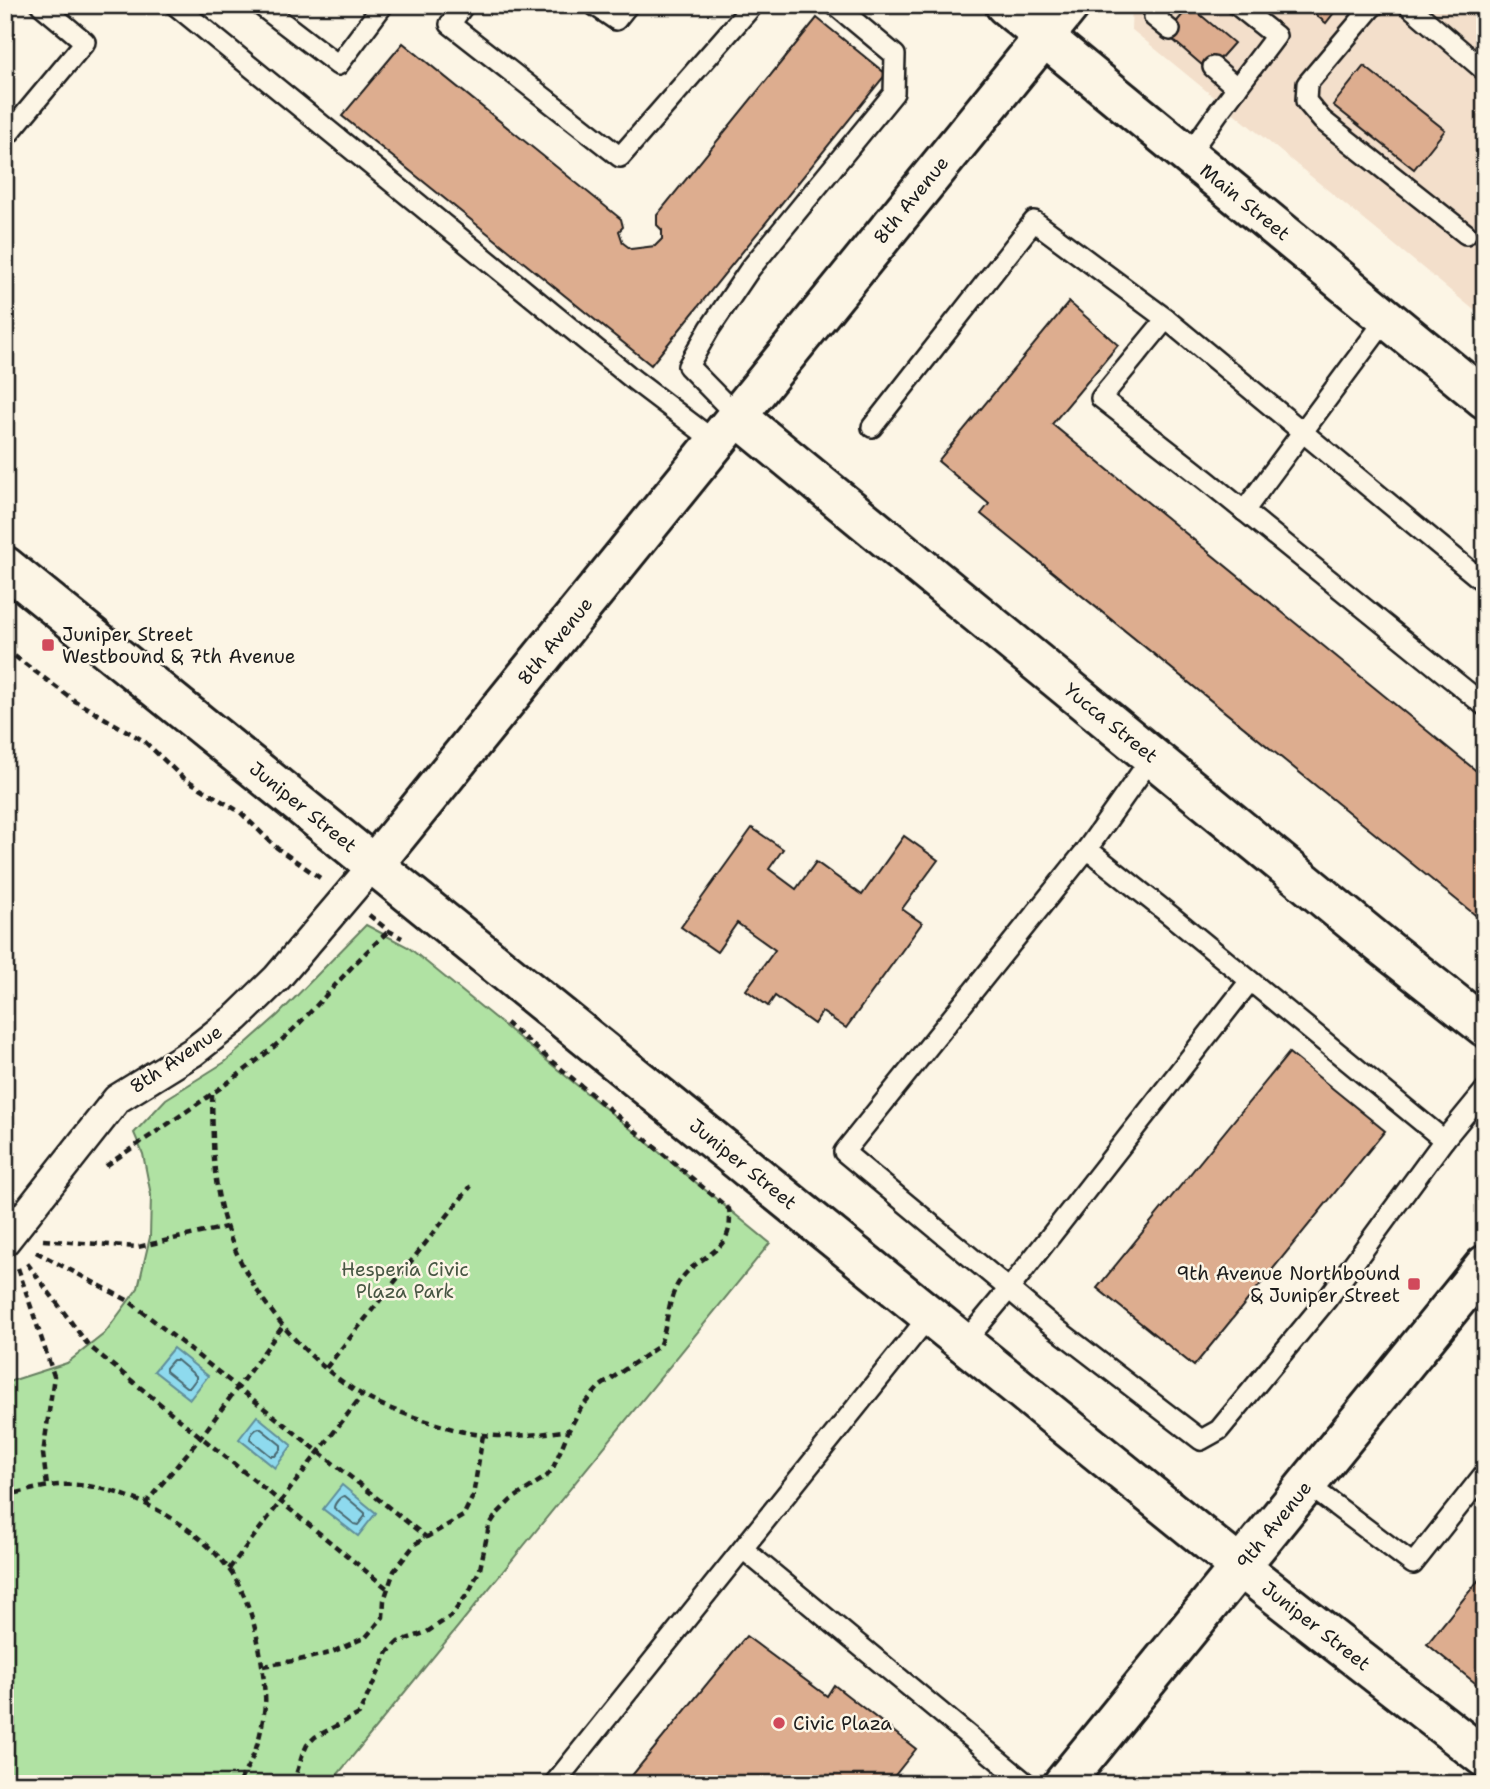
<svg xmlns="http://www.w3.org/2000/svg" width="1490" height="1789" font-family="'Shantell Sans',sans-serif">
<rect width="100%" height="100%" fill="#fcf5e5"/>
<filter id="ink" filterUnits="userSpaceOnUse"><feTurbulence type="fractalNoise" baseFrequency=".0143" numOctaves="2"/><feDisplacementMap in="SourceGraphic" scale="14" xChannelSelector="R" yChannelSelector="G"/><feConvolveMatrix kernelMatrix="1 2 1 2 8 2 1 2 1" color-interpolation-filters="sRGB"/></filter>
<g filter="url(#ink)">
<polygon fill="#f3dfcb" points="1132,5 1485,5 1485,319 1131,29"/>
<polygon fill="#b0e2a3" stroke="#667f60" stroke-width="2" points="366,925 408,947 770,1243 330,1784 5,1784 5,1383 67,1363 104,1334 138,1288 150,1237 151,1195 143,1154 134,1133 166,1099 225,1062 278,1015"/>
<g fill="#8edaee" stroke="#608e9a" stroke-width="2">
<polygon points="173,1348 208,1376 190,1399 154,1371"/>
<polygon points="257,1416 292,1445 275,1468 239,1439"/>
<polygon points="342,1485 376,1513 358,1536 323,1509"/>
</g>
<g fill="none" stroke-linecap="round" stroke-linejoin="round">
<g stroke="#4a6870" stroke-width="2">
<polygon points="173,1360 177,1360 196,1376 196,1379 190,1387 186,1387 166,1371 166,1368"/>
<path d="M260,1428L281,1445V1449L275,1456H271L250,1439C250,1435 255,1428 260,1428Z"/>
<path d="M345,1496L365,1513V1516L358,1525L354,1524L334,1508C334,1504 340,1496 345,1496Z"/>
</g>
</g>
<g fill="#ddad8f" stroke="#1c1c1c" stroke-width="2">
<polygon points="1303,5 1340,5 1326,23"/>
<polygon points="1190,6 1234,43 1209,71 1166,34"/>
<polygon points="817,18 886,74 651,365 342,116 403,43 621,219 623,227 619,231 623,243 631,249 655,246 662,239 662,230 657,225 657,215"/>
<polygon points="1364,66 1445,130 1414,169 1333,105"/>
<polygon points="1069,302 1118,345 1052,424 1485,778 1485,923 981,514 989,504 938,461"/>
<polygon points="752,828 783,849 769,869 796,889 816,862 862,895 904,836 938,860 902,909 922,923 846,1028 822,1012 814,1024 775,996 768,1006 746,990 775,950 737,923 717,952 681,927"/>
<polygon points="1289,1053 1385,1131 1194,1366 1097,1288"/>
<polygon points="1485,1572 1485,1691 1427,1644"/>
<polygon points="746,1636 827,1696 834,1685 916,1749 888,1784 625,1784"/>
</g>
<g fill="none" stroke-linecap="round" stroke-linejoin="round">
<g stroke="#1c1c1c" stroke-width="24">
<g id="service">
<polyline points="175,5 634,380 717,443"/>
<polyline points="260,5 338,65 383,5"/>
<polyline points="464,5 450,24 620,157 753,5"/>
<polyline points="594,5 616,20 628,5"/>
<polyline points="1164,5 1154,17 1170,30"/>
<polyline points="1375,5 1371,8 1307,84 1306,101 1322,120 1466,234"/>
<polyline points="1408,5 1485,71"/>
<polyline points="1213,67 1237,88"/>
<polyline points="5,138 85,42 41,5"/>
<polyline points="1188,155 1220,110 1276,36 1237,5"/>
<polyline points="1166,319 1485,583"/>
<polyline points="738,417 688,366 710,328 750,269 894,93 895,55 835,5"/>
<polyline points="872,427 1034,221 1166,319 1101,398 1206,480 1485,706"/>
<polyline points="1244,511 1387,318"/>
<polyline points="1087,849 844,1152 1009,1289 1250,981"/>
<polyline points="1444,1140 1485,1090"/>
<polyline points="964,1343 1009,1289 1049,1323 1201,1440 1219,1430 1328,1298 1444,1140 1170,915 1087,849 1152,757"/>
<polyline points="1307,1484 1413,1564 1485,1473"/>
<polyline points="743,1549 1027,1784"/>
<polyline points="554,1784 930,1315"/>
</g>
</g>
<g stroke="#1c1c1c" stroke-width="33">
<polyline id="pedestrian" points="5,1241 117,1099 193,1052 237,1017 277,978 374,864"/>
</g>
<g stroke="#1c1c1c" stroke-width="44">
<g id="minor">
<polyline points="738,417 1380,944 1485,1027"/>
<polyline points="5,566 1240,1567 1485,1758"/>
<polyline points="374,864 1070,5"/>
</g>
</g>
<g stroke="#1c1c1c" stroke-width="44">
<polyline id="tertiary" points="1063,1784 1485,1265"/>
</g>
<g stroke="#1c1c1c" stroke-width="44">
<polyline id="primary" points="1005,5 1485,399"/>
</g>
<g stroke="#1c1c1c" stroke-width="4.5" stroke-dasharray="7 5" stroke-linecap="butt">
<polyline points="5,649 75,701 144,741 182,777 240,812 277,848 323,880"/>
<polyline points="369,915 389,931 402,938"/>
<path d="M212,1095C213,1139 212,1183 226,1226C249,1296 308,1366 373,1401C392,1410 413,1417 433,1423C449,1428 467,1434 484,1435C512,1438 541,1434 569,1430"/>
<path d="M106,1166C163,1126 223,1090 276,1045C317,1010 348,966 389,931"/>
<polyline points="43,1240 138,1247 226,1227"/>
<polyline points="36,1252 129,1301 426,1537"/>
<polyline points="27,1263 89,1346 388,1589"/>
<polyline points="18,1268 54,1376 43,1454 47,1486"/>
<polyline points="326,1368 471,1186"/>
<path d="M5,1496C29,1490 53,1483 78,1485C132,1489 195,1525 228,1568C251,1598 261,1646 264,1683C264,1690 266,1697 265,1704C264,1717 260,1738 255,1751C251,1762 244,1773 238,1784"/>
<polyline points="145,1504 201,1437 283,1326"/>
<polyline points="229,1569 363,1394"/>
<polyline points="263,1666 299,1660 330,1653 366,1637 383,1617 384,1600 394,1571 415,1544 463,1516 473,1496 483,1435"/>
<path d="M293,1784L302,1756L307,1745L315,1737L359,1714L388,1652L398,1642L427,1632L451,1616L469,1592L480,1569L489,1526L496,1515L511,1500L547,1476L553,1468L569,1430L581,1408L599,1387L659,1346C668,1327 667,1300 679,1282C698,1252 736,1255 729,1209L506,1023"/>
</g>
<use href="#service" stroke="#fcf5e5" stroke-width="19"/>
<use href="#pedestrian" stroke="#fcf5e5" stroke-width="28"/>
<use href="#minor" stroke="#fcf5e5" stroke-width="38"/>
<use href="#tertiary" stroke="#fcf5e5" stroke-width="38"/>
<use href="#primary" stroke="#fcf5e5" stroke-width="38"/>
</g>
</g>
<g fill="#d1495b" stroke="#fcf5e5" stroke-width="2.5">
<rect x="41" y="638" width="14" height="14" rx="3.5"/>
<rect x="1407" y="1277" width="14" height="14" rx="3.5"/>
<circle cx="779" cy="1723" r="7"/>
</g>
<g text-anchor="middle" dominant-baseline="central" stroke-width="5" stroke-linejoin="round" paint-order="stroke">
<g font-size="19" fill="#1c1c1c" stroke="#fcf5e5">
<text transform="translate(911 200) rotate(-51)">8th Avenue</text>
<text transform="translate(1245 202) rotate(39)">Main Street</text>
<text transform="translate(555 641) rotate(-51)">8th Avenue</text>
<text transform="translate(1111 723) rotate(39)">Yucca Street</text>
<text transform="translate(303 807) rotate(39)">Juniper Street</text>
<text transform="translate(176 1059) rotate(-34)">8th Avenue</text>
<text transform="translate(743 1164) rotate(39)">Juniper Street</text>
<text transform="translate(1274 1525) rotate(-51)">9th Avenue</text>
<text transform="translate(1316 1626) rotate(38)">Juniper Street</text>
</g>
<g font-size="19" fill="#1c1c1c" stroke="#fcf5e5" text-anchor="start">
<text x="62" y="634">Juniper Street<tspan x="62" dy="22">Westbound &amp; 7th Avenue</tspan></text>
<text x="1400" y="1273" text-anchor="end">9th Avenue Northbound<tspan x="1400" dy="22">&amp; Juniper Street</tspan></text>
<text x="793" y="1723">Civic Plaza</text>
</g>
<g font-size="19" fill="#485744" stroke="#fcf5e5">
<text x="405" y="1269">Hesperia Civic<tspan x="405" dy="22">Plaza Park</tspan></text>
</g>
</g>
<rect width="1490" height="1789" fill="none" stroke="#fcf5e5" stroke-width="28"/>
<rect x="14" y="14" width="1462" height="1761" fill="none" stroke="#1c1c1c" stroke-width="2.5" filter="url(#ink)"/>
</svg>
